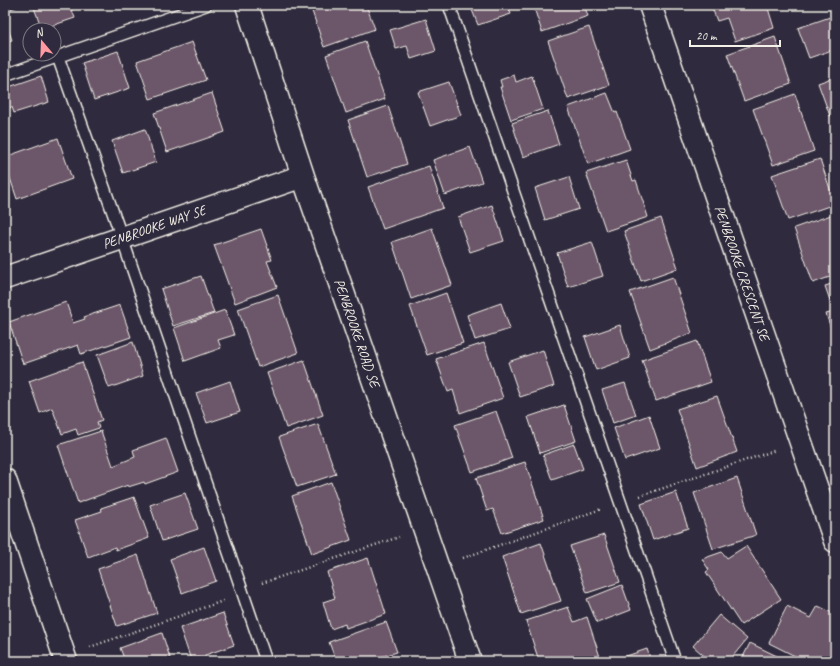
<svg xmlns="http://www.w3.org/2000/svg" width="840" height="666" font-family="Caveat,sans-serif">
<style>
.building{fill:#6c566a;stroke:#f4f1e8}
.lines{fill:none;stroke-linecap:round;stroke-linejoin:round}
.service-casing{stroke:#f4f1e8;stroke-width:14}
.minor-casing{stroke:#f4f1e8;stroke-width:25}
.path{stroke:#f4f1e8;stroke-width:2.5;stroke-dasharray:1 3;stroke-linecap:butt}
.service{stroke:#2f2a3d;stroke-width:11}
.minor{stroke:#2f2a3d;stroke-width:22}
.labels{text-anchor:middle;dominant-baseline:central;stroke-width:3.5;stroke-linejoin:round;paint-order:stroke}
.street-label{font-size:14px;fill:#f4f1e8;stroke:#2f2a3d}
</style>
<rect width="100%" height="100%" fill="#2f2a3d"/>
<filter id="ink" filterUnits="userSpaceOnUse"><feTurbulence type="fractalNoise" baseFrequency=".025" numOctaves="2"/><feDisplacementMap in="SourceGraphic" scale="8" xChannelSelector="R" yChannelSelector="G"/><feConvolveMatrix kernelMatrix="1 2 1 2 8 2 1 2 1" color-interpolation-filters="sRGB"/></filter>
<g filter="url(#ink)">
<path class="building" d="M5,5h17l-17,6z
M33,5h37l5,13 -33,11z
M310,5h56l9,24 -51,18z
M470,5h38l3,9 -33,11z
M533,5h51l4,11 -46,16z
M711,5h56l7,23 -39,13 -8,-23 -10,3z
M833,16l2,7v26l-26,9 -11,-30z
M426,19l10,32 -25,8 -4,-13 -11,3 -6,-19z
M5,20l7,20 -7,2z
M589,27l20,58 -41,14 -20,-58z
M775,37l16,47 -47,17 -17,-47z
M365,41l20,58 -39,14 -20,-58z
M192,42l14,38 -56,19 -13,-38z
M118,51l12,37 -36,12 -12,-37z
M514,75l2,7 16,-6 11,33 -32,11 -11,-33h2l-2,-7z
M41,76l8,26 -35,11 -2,-6 -4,1 -3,-10 4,-2 -3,-8z
M835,77v37l-5,2 -12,-33z
M449,82l12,33 -31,11 -12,-34z
M212,93l13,39 -58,20 -13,-39z
M607,93l8,20 2,-1 13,37 -42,15 -20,-57z
M795,94l19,57 -41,14 -20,-56z
M388,106l19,58 -40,13 -19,-57z
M548,111l11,33 -36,13 -11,-34z
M145,129l11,33 -33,11 -11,-32z
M58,138l14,41 -55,20 -12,-36v-6z
M470,147l12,35 -37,13 -12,-35z
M820,159l15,45 -47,16 -16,-45z
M626,160l7,21 3,-1 12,37 -42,14 -20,-58z
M429,166l14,42 -60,21 -15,-42z
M569,177l10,32 -34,11 -10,-32z
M492,205l12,36 -34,11 -12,-35z
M831,215l4,11v49l-22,8 -19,-55z
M661,218l17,50 -37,13 -17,-50z
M432,228l20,57 -41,14 -19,-57z
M261,229l11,31 -5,1 10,26 -42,16 -21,-58z
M592,242l11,34 -35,11 -11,-34z
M201,276l13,37 -41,13 -12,-37z
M673,277l19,56 -42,16 -20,-57z
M835,283v57l-9,-26 8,-2 -9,-26z
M446,293l17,50 -36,12 -17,-49z
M278,295l20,58 -40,14 -20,-58z
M66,302l7,21 12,-4 -1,-2 36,-12 11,32 -50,17 -3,-9 -55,19 -14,-42z
M501,303l9,26 -35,11 -8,-25z
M225,310l9,25 -16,5 3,8 -36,13 -11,-33z
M620,325l10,33 -34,12 -11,-33z
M697,341l14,41 -55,19 -14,-41z
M133,342l10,34 -34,12 -12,-33z
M484,343l19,55 -43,15 -7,-23 -5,2 -12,-33z
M543,350l11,36 -34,11 -12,-35z
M304,360l19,55 -37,13 -19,-55z
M82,362l20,58 -5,2 2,6 -21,7 -2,-6 -14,5 -10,-26 -12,5 -11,-32z
M230,381l10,31 -33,11 -11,-30z
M625,383l11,32 -23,8 -11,-33z
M717,396l20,56 -40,15 -20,-58z
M564,405l12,36 -36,12 -12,-36z
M496,411l16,47 -40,14 -17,-47z
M649,415l11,33 -35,12 -11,-32z
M318,424l18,50 -39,13 -18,-50z
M101,431l12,35 22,-9 -2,-7 33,-12 12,34 -33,12 -1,-2 -16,5v-2l-50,18 -20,-58z
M574,444l9,25 -31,11 -9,-25z
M525,462l19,57 -42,14 -9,-24 -6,2 -11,-33z
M737,478l19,57 -43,14 -19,-56z
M331,482l20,58 -39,14 -20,-58z
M676,492l12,36 -35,12 -12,-36z
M185,493l13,36 -36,12 -12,-36z
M134,497l15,41 -33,12 -1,-3 -27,10 -13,-37 27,-9 -1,-3z
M604,535l16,47 -33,11 -17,-47z
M541,543l20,58 -40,13 -19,-57z
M746,546l35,53 -40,26 -35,-53 3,-2 -7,-11 20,-7 5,6z
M204,547l12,34 -34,12 -12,-34z
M138,555l19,58 -40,13 -19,-57z
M368,558l18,56 -40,14 -1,-4 -14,5 -8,-27 12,-4 -8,-26z
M622,585l9,25 -34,13 -10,-24z
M787,606l24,12 7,-12 17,8v31l-8,16h-22l-36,-18z
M568,607l6,15 13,-5 14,43 -62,1 -13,-40z
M223,613l11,32 -43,15 -11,-32z
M719,615l28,24 -18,22h-19l-17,-15z
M386,622l11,30 -20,6v3h-41l-7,-19z
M162,633l9,28h-46l-5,-13z
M750,643l31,15 -1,3h-39z
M647,649l4,12h-39z"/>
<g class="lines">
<defs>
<path id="service" d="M449,5l226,656
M58,57l64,181 144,423
M5,75l201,-70"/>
<path id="minor" d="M247,5l56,171 167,485
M650,5l185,536
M5,278l298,-102
M5,480l61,181"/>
</defs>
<use href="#service" class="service-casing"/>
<use href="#minor" class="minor-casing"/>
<path class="path" d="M640,496l136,-46
M463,558l138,-49
M262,583l137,-46
M90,647l133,-46"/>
<use href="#service" class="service"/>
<use href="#minor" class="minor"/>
</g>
</g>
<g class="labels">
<g class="street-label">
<text transform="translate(154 227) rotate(-19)">PENBROOKE WAY SE</text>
<text transform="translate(742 273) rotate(71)">PENBROOKE CRESCENT SE</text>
<text transform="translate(357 333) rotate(71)">PENBROOKE ROAD SE</text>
</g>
</g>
<rect width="840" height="666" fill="none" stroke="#2f2a3d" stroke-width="20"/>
<rect x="10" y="10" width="820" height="646" fill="none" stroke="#f4f1e8" stroke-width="1.5" filter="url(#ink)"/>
<g transform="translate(42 42) rotate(341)"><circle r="19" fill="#2f2a3d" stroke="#7e7a81"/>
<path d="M0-3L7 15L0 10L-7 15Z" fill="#ff9aa2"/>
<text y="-6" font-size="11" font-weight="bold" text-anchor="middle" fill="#f4f1e8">N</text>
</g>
<path d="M690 40v6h90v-6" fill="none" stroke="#f4f1e8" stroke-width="2"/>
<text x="696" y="40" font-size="12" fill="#f4f1e8" stroke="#2f2a3d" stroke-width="3" paint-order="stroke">20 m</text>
</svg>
